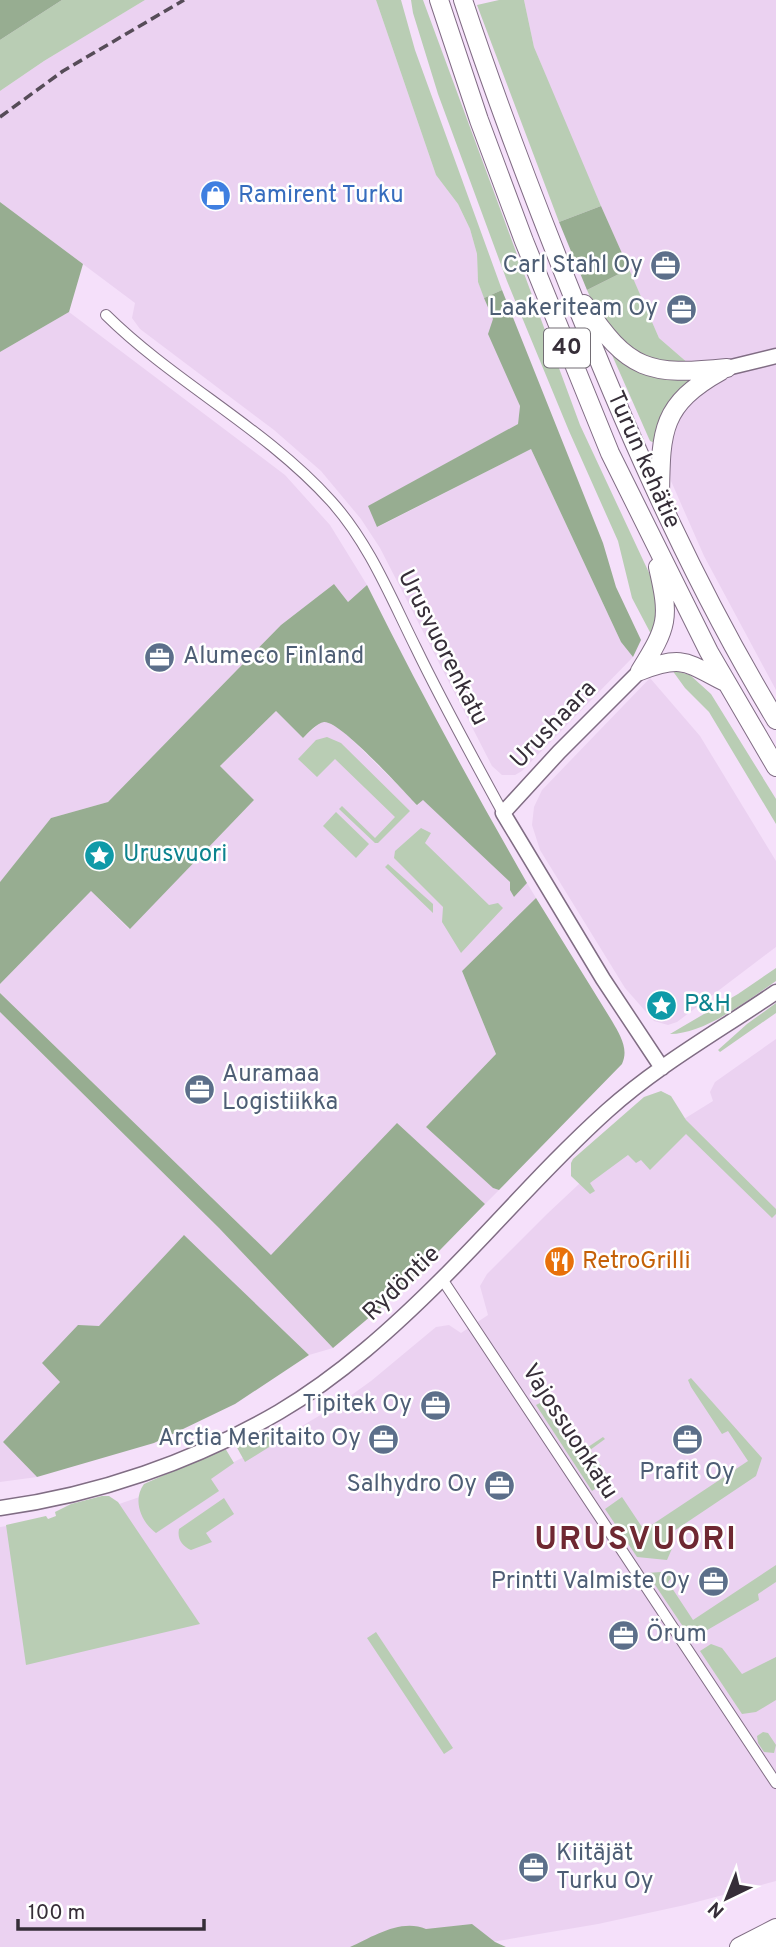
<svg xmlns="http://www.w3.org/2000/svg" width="776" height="1947" font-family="Overpass,sans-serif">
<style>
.built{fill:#ebd2f1}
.green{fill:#b9cdb4}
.forest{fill:#97ad91}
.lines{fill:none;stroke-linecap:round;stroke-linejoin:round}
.street-casing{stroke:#806d84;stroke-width:12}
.secondary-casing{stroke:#806d84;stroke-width:17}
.highway-casing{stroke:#806d84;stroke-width:20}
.street{stroke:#fff;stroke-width:10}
.secondary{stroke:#fff;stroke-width:14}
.highway{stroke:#fff;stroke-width:18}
.rail{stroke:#564c58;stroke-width:3.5;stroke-dasharray:10 5;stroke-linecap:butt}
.labels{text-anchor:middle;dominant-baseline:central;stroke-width:5;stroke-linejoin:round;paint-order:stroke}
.shield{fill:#fff;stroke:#726d74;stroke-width:2}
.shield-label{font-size:23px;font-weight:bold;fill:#362e38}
.shop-label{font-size:24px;fill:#366cbe;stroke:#fff;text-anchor:start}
.service-label{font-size:24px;fill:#4e5e75;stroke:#fff;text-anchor:end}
.street-label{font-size:24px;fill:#362e38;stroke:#fff}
.culture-label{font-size:24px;fill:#0d838f;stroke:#fff;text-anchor:start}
.food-label{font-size:24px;fill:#c56008;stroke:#fff;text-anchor:start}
.district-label{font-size:32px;font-weight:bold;letter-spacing:2px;fill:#6f2832;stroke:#fff}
</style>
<rect width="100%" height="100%" fill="#f5e0fa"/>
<path class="built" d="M145,0h231l60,175 22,29 12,25 7,25 1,28 15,37 15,55 12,32 -2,18 -149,82 9,21 153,-78 90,193 12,15 -111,114 -7,4h-13l-10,-9 -112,-218 -19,-29 -40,-48 -47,-41 -134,-101 -8,-11 3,-15 -135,-101v-111l44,-30z
M524,0h252v690l-72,-134 -33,-75 -4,-28 22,-89 -30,-26 -84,-191 -41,-100z
M69,312l216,163 45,50 37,60 -19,17 -14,-18 -53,41 -173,177 -57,16 -51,64v-530z
M650,678l50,58 76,125v86l-99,75 -9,3 -14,-4 -29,-33 -85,-138 -8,-25 2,-18 8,-17z
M276,711l27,27 18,-16h6l15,8 76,75 5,-6 88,83 -1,4 4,11 13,-14 9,15 -74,73 34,83 -70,73 67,61 6,2 -14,14 -88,-80 -125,132 -272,-263v-9l91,-93 38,38 125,-129 -34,-34z
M0,1012l219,216 114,120 -24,7 -126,-119 -84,91 -56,35 17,20 -57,60 34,35 -37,5z
M776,1039v842l-91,24 -87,19 -136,23h-462v-420l52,-8 67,-15 94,-32 62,-30 64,-38 32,-23 65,-54 13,-2 12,8 27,-18 -8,-29 7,-12 60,-60 32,-30 134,-83 -3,-9 5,-10z"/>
<path class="green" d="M62,0h83l-101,61 -44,30v-51z
M376,0h25l14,50 87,240 -18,8 -6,-16 -1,-28 -7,-25 -12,-25 -22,-29z
M411,0h12l157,425 78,167 1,20 -7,24 -20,-38 -14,-57 -49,-110 -62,-150 -69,-187 -25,-81z
M499,0h25l10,47 67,159 -42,16 -82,-217z
M629,269l30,69 30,26c-8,0 -18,1 -27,-1 -35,-5 -62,-43 -75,-73z
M612,355l19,11 63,13 -39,64 -5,-2z
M672,670l18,5 21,19 65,105v25l-67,-112 -24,-24z
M327,737l14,6 69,68 -32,32h-3l-36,-34 3,-3 33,32 20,-21 -60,-58 -18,18 -19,-18 18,-19z
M336,812l33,32 -13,14 -33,-32z
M421,828l10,5 -6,10 64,62 9,-2 5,5 -42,45 -19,-31 1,-15 -49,-49 1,-7z
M388,864l45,40v9l-48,-46z
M776,968v13c-28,19 -71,53 -106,53l68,-40z
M776,1003v10l-56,39 -2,-2 29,-26z
M661,1091l10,5 15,24 90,89v5l-4,4 -86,-84 -36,36 -9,-10 -5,3 -8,-8 -38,28 5,8 -5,3 -19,-18v-13l2,-4 71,-62z
M691,1378l71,80 -6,18 -85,57 3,11 -7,16 -30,-3 -32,-48 17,-12 22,33 104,-69 -20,-30 -6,3 -31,-47 -3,-7z
M540,1403l36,52 27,-18 2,2 -15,11 20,29 -18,12 -56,-86z
M263,1430l5,1 7,11 -1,2 -29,18 -10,-18z
M225,1448l9,15 -23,16 8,12 -63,42c-15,-11 -24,-33 -12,-49z
M102,1496h7l9,6 82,122 -174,41 -20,-140 40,-9 2,3 8,-3 -1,-4 16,-8z
M224,1498l10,16 -28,19 6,9 -21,8c-9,-4 -14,-11 -12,-21z
M776,1565v17l-18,12 1,6 -62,36 -7,1 -43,-64 14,-1 14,2 -7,8 25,38z
M376,1632l77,116 -9,6 -77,-116z
M711,1644l11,4 20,26 34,-17v43l-20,12 -14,2 -42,-63z
M763,1732l5,1 8,12 -2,8 -10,-1 -6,-9 -1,-7z"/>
<path class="forest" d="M0,0h62l-62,40z
M0,202l83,62 -14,48 -69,40z
M601,206l28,63 -42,21 -28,-68z
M502,290l101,253 13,44 25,53 -8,17 -12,-15 -90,-193 -154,78 -9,-21 150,-82 2,-18 -32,-72 5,-15 -9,-21z
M334,584l14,18 19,-17c50,101 104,200 160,298l-13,14 -4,-7v-8l-87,-82 -6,5c-14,-14 -76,-84 -93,-83 -7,1 -16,11 -21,16l-27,-27 -56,55 34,34 -124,129 -39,-38 -91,93v-102l51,-64 57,-16 173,-177z
M536,898l76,123c8,14 17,28 10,43l-123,126 -6,-2 -67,-61 70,-73 -34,-83z
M0,993l271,262 126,-132 88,81 -88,90 -64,54 -114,-120 -219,-216z
M184,1235l125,120 -74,49 -81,39 -117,34 -34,-35 57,-60 -18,-19 36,-38 21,1z
M472,1924l23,18 11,5h-156c22,-10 51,-29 76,-18z"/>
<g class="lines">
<defs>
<path id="street" d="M106,315c69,68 159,113 225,186 38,42 60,97 85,147 27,56 57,110 87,165
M442,1279l334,504"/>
<path id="secondary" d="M727,368l49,-12
M640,671l-81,81 -56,61 100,166 59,89
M0,1508c97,-13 195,-47 279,-96 61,-36 115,-85 164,-134 55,-55 106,-115 164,-167 51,-46 112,-80 169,-119"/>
<path id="highway" d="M439,0l40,120 45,121 86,212 99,199 67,115
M463,0c35,106 75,210 117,314 56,139 118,277 196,406
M584,304c44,67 65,72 143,64
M660,496c1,-64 0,-91 61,-125
M640,671c28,-45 30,-52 18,-104
M640,671c44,-17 47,-8 87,12
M739,1947l37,-19
M766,1947l10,-3"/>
</defs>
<use href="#street" class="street-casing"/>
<use href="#secondary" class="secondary-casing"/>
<use href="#highway" class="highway-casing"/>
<use href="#street" class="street"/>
<use href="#secondary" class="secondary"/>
<use href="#highway" class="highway"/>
<path class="rail" d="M0,117l63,-46 121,-71"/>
</g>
<defs>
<symbol id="shop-disc" viewBox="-11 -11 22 22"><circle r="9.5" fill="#3f7fe0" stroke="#fff"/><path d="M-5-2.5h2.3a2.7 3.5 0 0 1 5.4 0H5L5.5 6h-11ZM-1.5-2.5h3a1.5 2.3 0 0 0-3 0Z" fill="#fff"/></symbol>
<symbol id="office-disc" viewBox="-11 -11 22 22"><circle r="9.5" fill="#5c6f8a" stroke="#fff"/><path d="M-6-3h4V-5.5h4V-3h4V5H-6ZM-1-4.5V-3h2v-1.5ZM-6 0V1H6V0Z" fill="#fff"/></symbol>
<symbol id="sight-disc" viewBox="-11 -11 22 22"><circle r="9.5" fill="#0f9aa8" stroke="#fff"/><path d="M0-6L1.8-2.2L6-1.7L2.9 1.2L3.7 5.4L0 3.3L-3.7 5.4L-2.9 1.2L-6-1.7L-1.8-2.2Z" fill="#fff"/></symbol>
<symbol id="restaurant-disc" viewBox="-11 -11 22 22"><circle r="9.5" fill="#e8710a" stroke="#fff"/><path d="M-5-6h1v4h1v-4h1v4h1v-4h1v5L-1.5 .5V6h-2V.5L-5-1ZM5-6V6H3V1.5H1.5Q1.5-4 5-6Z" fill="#fff"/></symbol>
</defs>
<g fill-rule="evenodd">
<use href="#shop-disc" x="198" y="178" width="35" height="35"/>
<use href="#office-disc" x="648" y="248" width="35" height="35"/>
<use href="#office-disc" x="664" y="292" width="35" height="35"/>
<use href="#office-disc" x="142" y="640" width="35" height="35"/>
<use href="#sight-disc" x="82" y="838" width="35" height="35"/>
<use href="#sight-disc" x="644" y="988" width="35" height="35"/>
<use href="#office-disc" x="182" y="1072" width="35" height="35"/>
<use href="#restaurant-disc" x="542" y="1244" width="35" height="35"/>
<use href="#office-disc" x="418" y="1388" width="35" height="35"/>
<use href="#office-disc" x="366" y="1422" width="35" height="35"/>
<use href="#office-disc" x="670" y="1422" width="35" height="35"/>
<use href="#office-disc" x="482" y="1468" width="35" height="35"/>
<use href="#office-disc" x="696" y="1564" width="35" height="35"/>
<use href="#office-disc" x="606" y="1618" width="35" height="35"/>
<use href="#office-disc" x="516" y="1850" width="35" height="35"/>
</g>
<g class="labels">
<rect class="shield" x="544" y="328.5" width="46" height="39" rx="5"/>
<g class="shield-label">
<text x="567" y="348">40</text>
</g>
<g class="shop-label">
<text x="238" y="196">Ramirent Turku</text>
</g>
<g class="service-label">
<text x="643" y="266">Carl Stahl Oy</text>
<text x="658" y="309">Laakeriteam Oy</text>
<text x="183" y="657" text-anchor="start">Alumeco Finland</text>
<text x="222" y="1075" text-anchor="start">Auramaa<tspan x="222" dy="28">Logistiikka</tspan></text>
<text x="412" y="1405">Tipitek Oy</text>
<text x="361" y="1439">Arctia Meritaito Oy</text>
<text x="687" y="1473" text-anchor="middle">Prafit Oy</text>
<text x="477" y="1485">Salhydro Oy</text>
<text x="690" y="1582">Printti Valmiste Oy</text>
<text x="646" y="1635" text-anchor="start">Örum</text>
<text x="556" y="1854" text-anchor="start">Kiitäjät<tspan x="556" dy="28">Turku Oy</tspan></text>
</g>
<g class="street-label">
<text transform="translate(643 460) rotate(66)">Turun kehätie</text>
<text transform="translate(442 648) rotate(63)">Urusvuorenkatu</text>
<text transform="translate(554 725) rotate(-46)">Urushaara</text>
<text transform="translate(402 1284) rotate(-44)">Rydöntie</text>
<text transform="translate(569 1432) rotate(57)">Vajossuonkatu</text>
</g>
<g class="culture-label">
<text x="123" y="855">Urusvuori</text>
<text x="684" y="1005">P&amp;H</text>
</g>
<g class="food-label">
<text x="582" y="1262">RetroGrilli</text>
</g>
<g class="district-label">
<text x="636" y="1541">URUSVUORI</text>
</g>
</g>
<g transform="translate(727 1898) rotate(223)" stroke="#ffffff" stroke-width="5" paint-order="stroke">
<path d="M0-5L12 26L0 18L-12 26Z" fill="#362e38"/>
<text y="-10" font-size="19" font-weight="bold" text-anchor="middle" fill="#362e38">N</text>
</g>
<path d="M18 1919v10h186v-10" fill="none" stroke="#362e38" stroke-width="3.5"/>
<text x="28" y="1919" font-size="21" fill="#362e38" stroke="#ffffff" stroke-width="5" paint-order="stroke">100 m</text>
</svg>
